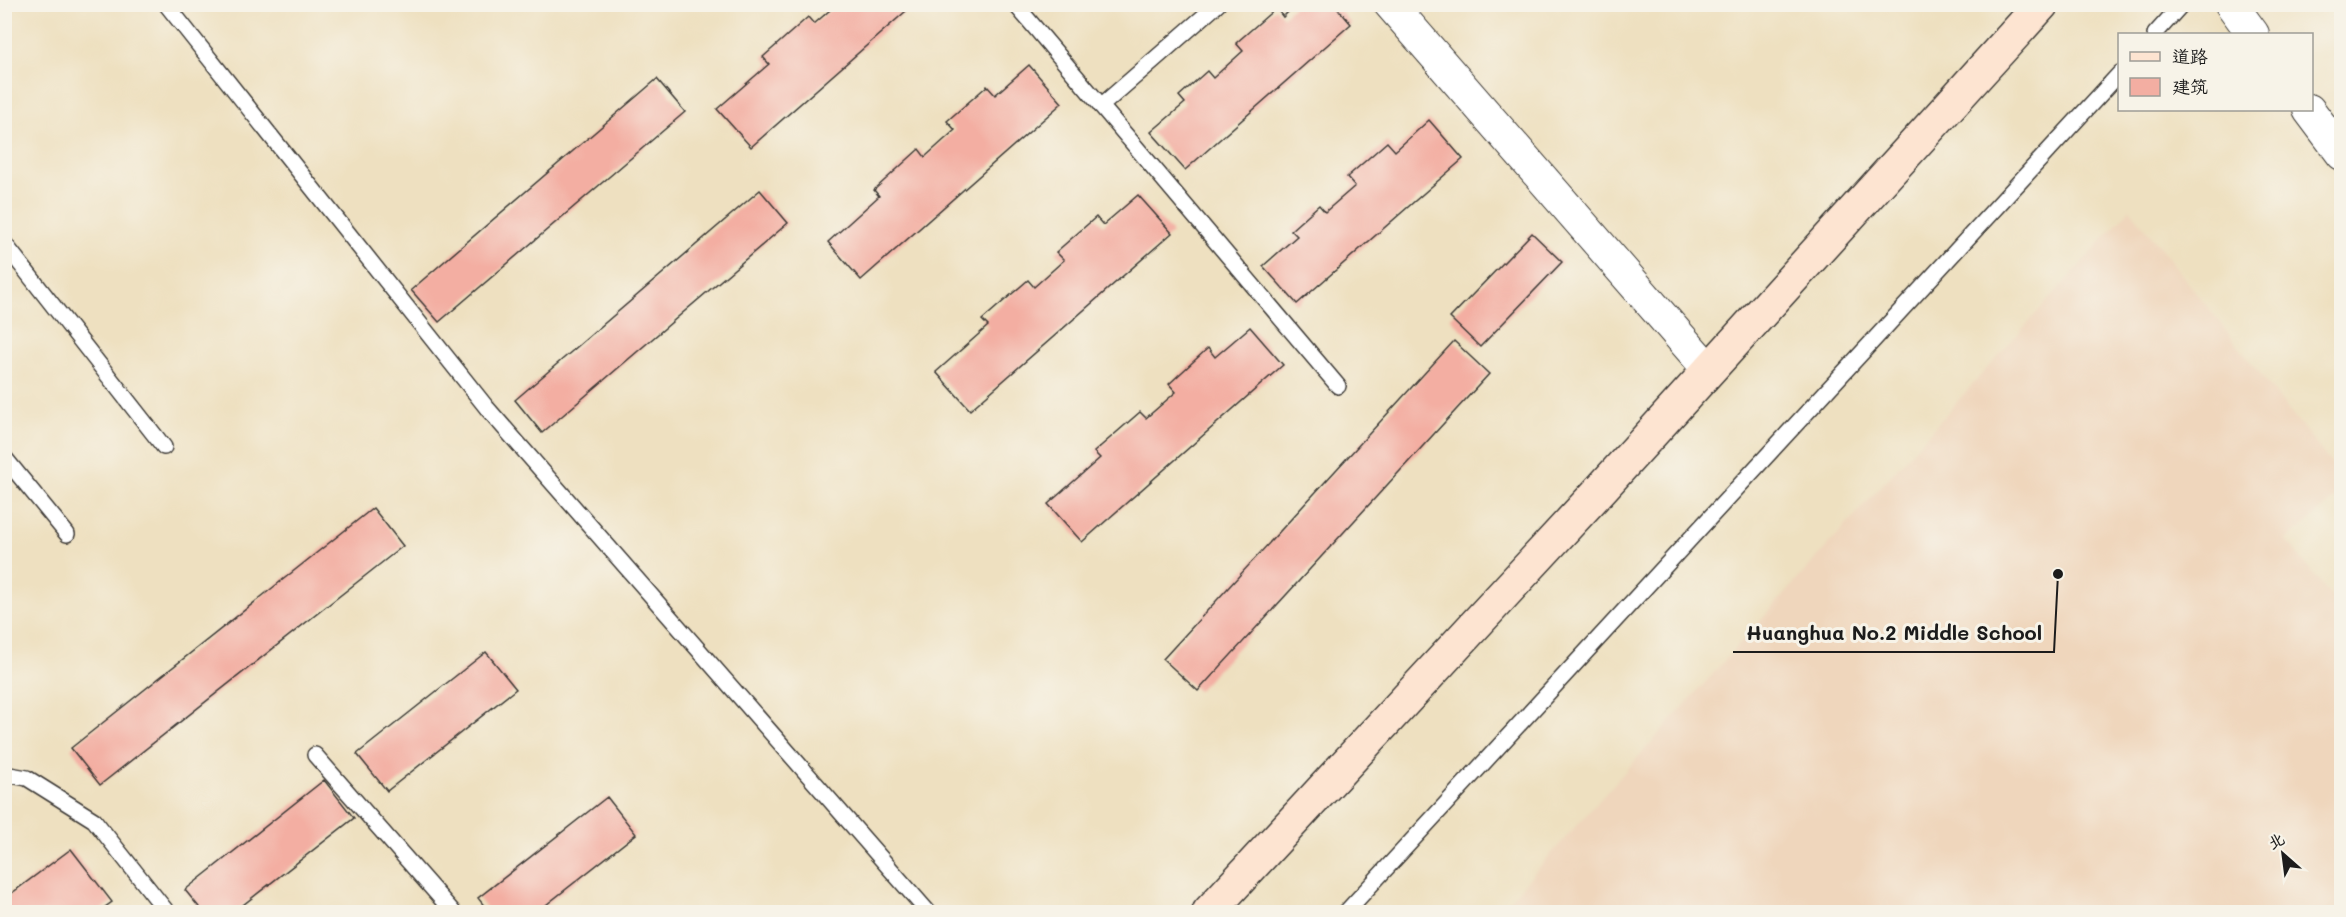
<svg xmlns="http://www.w3.org/2000/svg" width="2346" height="917" font-family="Mali,'LXGW WenKai TC',sans-serif">
<style>
.built{fill:#efd6bc}
.building{fill:#f3aea2}
.lines{fill:none;stroke-linecap:round;stroke-linejoin:round}
.lane-casing{stroke:#3c3935;stroke-width:18}
.street-casing{stroke:#3c3935;stroke-width:34}
.secondary-casing{stroke:#3c3935;stroke-width:36}
.lane{stroke:#fff;stroke-width:15}
.street{stroke:#fff;stroke-width:32}
.secondary{stroke:#fde4d1;stroke-width:33}
.leader{fill:none;stroke:#1c1c1c;stroke-width:2}
.callout-dot{fill:#1c1c1c;stroke:#f7f3e8;stroke-width:2}
.callout-label{font-size:20px;text-anchor:middle;font-weight:bold;fill:#1c1c1c;stroke:#f7f3e8;stroke-width:6;stroke-linejoin:round;paint-order:stroke}
</style>
<rect width="100%" height="100%" fill="#f7f3e8"/>
<filter id="ink" filterUnits="userSpaceOnUse"><feTurbulence type="fractalNoise" baseFrequency=".0167" numOctaves="2"/><feDisplacementMap in="SourceGraphic" scale="12" xChannelSelector="R" yChannelSelector="G"/><feConvolveMatrix kernelMatrix="1 2 1 2 8 2 1 2 1" color-interpolation-filters="sRGB"/></filter>
<filter id="wash" filterUnits="userSpaceOnUse"><feTurbulence type="fractalNoise" baseFrequency=".008" numOctaves="4" result="noise"/><feDisplacementMap in="SourceGraphic" scale="24" xChannelSelector="R" yChannelSelector="G"/><feGaussianBlur stdDeviation="1.35" result="paint"/><feColorMatrix in="noise" values="0 0 0 0 0 0 0 0 0 0 0 0 0 0 0 0 0 1.4 0 .05"/><feComposite in="paint" operator="in"/></filter>
<g filter="url(#wash)">
<rect width="100%" height="100%" fill="#eee0c0"/>
<path class="built" d="M2130,209l211,267v17l-54,47 54,69v303h-842z"/>
<g id="blocks">
<path class="building" d="M837,4h77l-163,143 -34,-38 52,-45 -6,-7 45,-40 6,7z
M1296,4h38l17,20 -166,146 -34,-38 34,-29 -6,-7 28,-25 6,7 30,-27 -7,-8 40,-35 7,9z
M1029,65l33,38 -201,177 -33,-38 51,-46 -5,-6 45,-41 6,8 30,-27 -8,-9 40,-35 8,9z
M657,79l28,33 -246,210 -28,-32z
M1429,120l34,39 -166,145 -34,-38 34,-30 -6,-6 28,-25 6,7 30,-26 -8,-9 40,-35 8,9z
M760,190l28,33 -246,210 -27,-33z
M1138,195l34,38 -202,177 -34,-38 52,-46 -6,-6 46,-40 6,7 30,-27 -8,-8 40,-35 7,8z
M1532,233l30,29 -82,85 -30,-29z
M1250,327l33,38 -201,177 -34,-38 52,-46 -6,-6 46,-40 6,6 30,-26 -7,-8 39,-36 7,9z
M1454,341l35,33 -291,317 -35,-32z
M373,508l30,38 -303,239 -29,-37z
M486,652l30,37 -129,102 -30,-37z
M324,780l30,38 -120,94h-31l-18,-22z
M607,797l29,37 -99,78h-48l-11,-14z
M71,849l41,53 -14,10h-94v-13z"/>
</g>
</g>
<g filter="url(#ink)">
<use href="#blocks" fill-opacity="0" stroke="#3c3935" stroke-width="1.5"/>
<g class="lines">
<defs>
<path id="lane" d="M166,4l321,404 441,504
M1015,4l323,382
M2155,34l27,-30
M1101,106l117,-102
M4,243l160,204
M4,457l63,77
M315,755l138,157
M4,774l23,4 67,42 73,92
M1346,912l774,-839"/>
<path id="street" d="M1390,4l319,366
M2231,4l22,30
M2309,110l33,44"/>
<path id="secondary" d="M1209,912l392,-423 441,-485"/>
</defs>
<use href="#lane" class="lane-casing"/>
<use href="#street" class="street-casing"/>
<use href="#secondary" class="secondary-casing"/>
<use href="#lane" class="lane"/>
<use href="#street" class="street"/>
<use href="#secondary" class="secondary"/>
</g>
</g>
<path class="leader" d="M2058 574L2054 652H1733"/>
<circle class="callout-dot" cx="2058" cy="574" r="6"/>
<g class="callout-label">
<text x="1894" y="640">Huanghua No.2 Middle School</text>
</g>
<rect width="2346" height="917" fill="none" stroke="#f7f3e8" stroke-width="24"/>
<rect x="2118" y="33" width="195" height="78" fill="#f7f3e8" stroke="#9f9d96" stroke-width="1.5"/>
<rect x="2130" y="52" width="30" height="9" fill="#fde4d1" stroke="#9f9d96" stroke-width="1.5"/>
<text x="2172" y="63" font-size="18" fill="#1c1c1c">道路</text>
<rect x="2130" y="78" width="30" height="18" fill="#f3aea2" stroke="#9f9d96" stroke-width="1.5"/>
<text x="2172" y="93" font-size="18" fill="#1c1c1c">建筑</text>
<g transform="translate(2283 854) rotate(332)" stroke="#f7f3e8" stroke-width="4.5" paint-order="stroke">
<path d="M0-4.5L10 22L0 15L-10 22Z" fill="#1c1c1c"/>
<text y="-9" font-size="16" font-weight="bold" text-anchor="middle" fill="#1c1c1c">北</text>
</g>
</svg>
